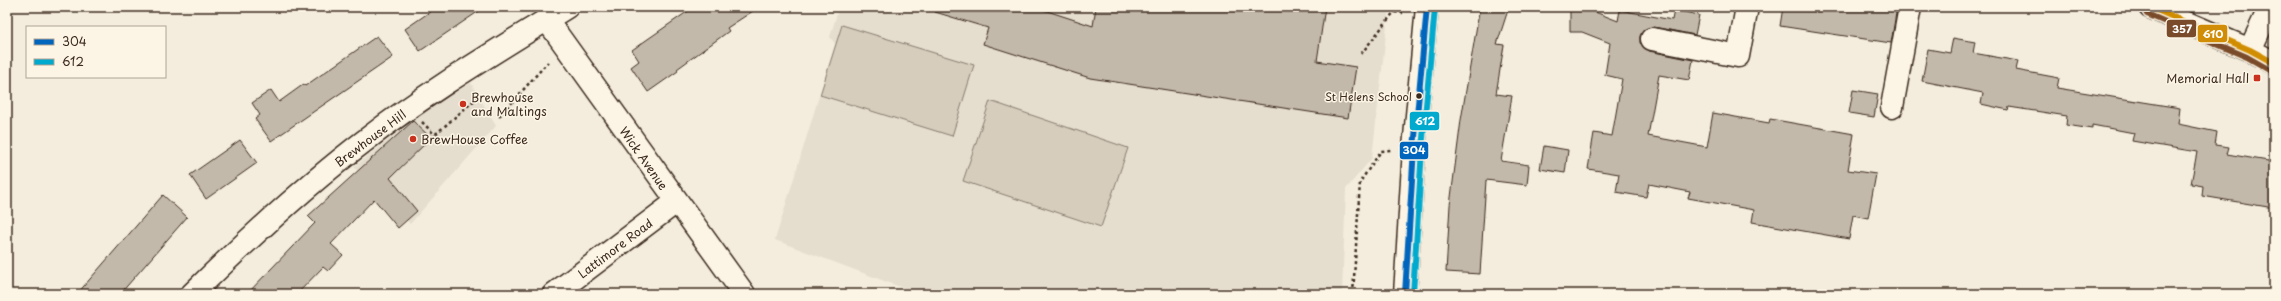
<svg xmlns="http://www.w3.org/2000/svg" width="2281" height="301" font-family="'Playpen Sans',sans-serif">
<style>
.built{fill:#e5ddce}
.green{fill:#d6cdbd;stroke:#887c6e}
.building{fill:#c3b9aa;stroke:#3b2a1e}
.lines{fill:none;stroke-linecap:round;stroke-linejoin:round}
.minor-casing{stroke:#3b2a1e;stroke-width:25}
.major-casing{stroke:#3b2a1e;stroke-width:25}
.path{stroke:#3b2a1e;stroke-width:2.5;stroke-dasharray:3 3;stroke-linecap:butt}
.minor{stroke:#fcf5e5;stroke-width:22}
.major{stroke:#fcf5e5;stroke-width:22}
.path-bridge{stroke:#3b2a1e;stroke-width:2.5;stroke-dasharray:3 3;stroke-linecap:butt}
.bus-1-casing{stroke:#fcf5e5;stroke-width:9}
.bus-2-casing{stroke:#fcf5e5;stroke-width:9}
.bus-3-casing{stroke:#fcf5e5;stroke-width:9}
.bus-4-casing{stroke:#fcf5e5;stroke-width:9}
.bus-1{stroke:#0065bd;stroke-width:6}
.bus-2{stroke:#00a9ce;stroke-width:6}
.bus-3{stroke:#d18d06;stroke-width:6}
.bus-4{stroke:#7a4b2a;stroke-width:6}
.poi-dot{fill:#c8321e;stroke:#fcf5e5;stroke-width:1.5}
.bus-dot{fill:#3b2a1e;stroke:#fcf5e5;stroke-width:1.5}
.labels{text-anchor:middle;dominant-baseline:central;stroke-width:3;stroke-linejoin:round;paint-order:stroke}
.bus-label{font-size:11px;fill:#3b2a1e;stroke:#fcf5e5;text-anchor:end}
.poi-label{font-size:12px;fill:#3b2a1e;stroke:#fcf5e5;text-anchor:start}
.street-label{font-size:12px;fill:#3b2a1e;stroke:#fcf5e5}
.line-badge{stroke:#fcf5e5;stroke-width:1.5}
.badge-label{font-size:11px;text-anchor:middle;font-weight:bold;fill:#fff}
</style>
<rect width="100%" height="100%" fill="#f4eddd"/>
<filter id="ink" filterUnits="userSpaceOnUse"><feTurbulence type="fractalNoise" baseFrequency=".025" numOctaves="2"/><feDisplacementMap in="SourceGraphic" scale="8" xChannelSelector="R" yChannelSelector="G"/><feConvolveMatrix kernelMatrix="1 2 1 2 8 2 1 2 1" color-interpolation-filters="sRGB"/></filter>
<g filter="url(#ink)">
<path class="built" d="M839,7h550l-17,151 -26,31 -4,105h-423l-144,-54 60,-196 -5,-7z
M471,83l25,43 -86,98 -56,-57 68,-54z"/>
<path class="green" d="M842,25l132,40 -22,71 -132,-41z
M990,101l138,47 -27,79 -138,-46z"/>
<path class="building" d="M437,7h48l-65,44 -15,-22z
M694,7h65l-32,21 2,3 -52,38 1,2 -30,21 -17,-25 8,-6 -7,-11z
M936,7h99l58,19 3,-19h229l-8,54 39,6 -8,51 -258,-40 -107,-34 5,-16 -53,-16z
M1480,7h29l-12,37 7,1 -8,49 16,2 -11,65 28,4 -2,20 -41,-5 -6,94 -34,-2 4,-67 11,-85z
M1783,7h114l-6,36 -111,-17z
M1570,8h15l33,13 2,-11 52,10 2,-10 25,5 -4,20 -41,-8 -11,4 -3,5v7l9,8 44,9 -4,20 -30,-5 -11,61 59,11 6,-34 56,10 1,-4 84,15 -6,36 28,4 -8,44 -15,-3 -4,24 -97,-17 2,-12 -66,-12 2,-6 -41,-8 -3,13 -30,-5 3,-18 -31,-5 6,-36 18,3 10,-57 -17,-4 5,-32 -28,-11h-12z
M377,36l16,21 -122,84 -16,-22 5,-4 -8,-12 19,-13 8,12 25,-18 1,2z
M1953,38l22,4 -2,11 45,8 -2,9 43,8 -2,10 123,20 -2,16 39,8 -2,13 14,2 -2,7 47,8v46l-72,-12 1,-10 -12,-2 6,-32 -65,-11 2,-8 -42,-8v4l-26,-4 1,-9 -58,-9 -1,3 -27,-6 2,-11 -61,-12 6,-32 22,4z
M1853,90l25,4 -4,23 -25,-4z
M413,121l18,17 -41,40 27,33 -19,17 -24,-29 -43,45 12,11 -15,16 -5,-4 -26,27h-50l68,-71 -7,-7z
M240,140l17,23 -51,36 -16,-24z
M1544,146l24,4 -3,23 -25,-4z
M163,195l24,22 -67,77h-43z"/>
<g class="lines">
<defs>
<path id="minor" d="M2150,7l100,43 24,13
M547,20l197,274
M1652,39l86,17 9,-49
M2250,50l20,-43
M1892,107l18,-100
M192,294c56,-55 113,-108 175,-155 63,-49 133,-90 200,-132
M554,294l122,-92"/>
<path id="major" d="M1405,294l9,-146 13,-141"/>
</defs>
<use href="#minor" class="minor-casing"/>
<use href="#major" class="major-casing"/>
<path class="path" d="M1361,54l33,-42 9,1
M499,117l49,-55
M431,138l46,-40 -3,-5
M1353,294l7,-112 21,-31 10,-1"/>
<use href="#minor" class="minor"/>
<use href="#major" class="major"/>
<path class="path-bridge" d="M422,122l13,13"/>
<defs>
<path id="bus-1" d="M1405,294l9,-146 13,-141"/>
<path id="bus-2" d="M1413,294l9,-145 13,-141"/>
<path id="bus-3" d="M2150,7l100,43 24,13"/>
<path id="bus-4" d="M2147,14l100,43 23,13"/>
</defs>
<use href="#bus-1" class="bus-1-casing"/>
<use href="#bus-2" class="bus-2-casing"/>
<use href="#bus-3" class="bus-3-casing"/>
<use href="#bus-4" class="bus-4-casing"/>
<use href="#bus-1" class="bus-1"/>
<use href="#bus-2" class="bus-2"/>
<use href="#bus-3" class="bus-3"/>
<use href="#bus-4" class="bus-4"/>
</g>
</g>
<g class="poi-dot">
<rect x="2253" y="74" width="8" height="8" rx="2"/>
<circle cx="463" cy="104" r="4"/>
<circle cx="413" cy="139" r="4"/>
</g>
<circle class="bus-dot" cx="1419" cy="96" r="3.5"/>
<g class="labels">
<g class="bus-label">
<text x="1412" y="96">St Helens School</text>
</g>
<g class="poi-label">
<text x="2249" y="78" text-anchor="end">Memorial Hall</text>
<text x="471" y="97">Brewhouse<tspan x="471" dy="14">and Maltings</tspan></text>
<text x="421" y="139">BrewHouse Coffee</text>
</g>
<g class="street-label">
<text transform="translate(370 138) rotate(-37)">Brewhouse Hill</text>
<text transform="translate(644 158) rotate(55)">Wick Avenue</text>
<text transform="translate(615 248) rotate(-37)">Lattimore Road</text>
</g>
</g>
<g class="line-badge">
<rect x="2166" y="19" width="31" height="19" rx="4" fill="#7a4b2a"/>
<rect x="2197" y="24" width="31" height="19" rx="4" fill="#d18d06"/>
<rect x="1409" y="111" width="31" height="20" rx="4" fill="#00a9ce"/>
<rect x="1399" y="141" width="30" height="19" rx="4" fill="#0065bd"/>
</g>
<g class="badge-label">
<text x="2182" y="33">357</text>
<text x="2213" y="38">610</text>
<text x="1425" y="125">612</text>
<text x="1414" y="154">304</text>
</g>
<rect width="2281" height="301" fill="none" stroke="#fcf5e5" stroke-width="24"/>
<rect x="12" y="12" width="2257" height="277" fill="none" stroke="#3b2a1e" stroke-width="1.5" filter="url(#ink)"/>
<rect x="26" y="26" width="140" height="52" fill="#fcf5e5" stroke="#afa495"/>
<rect x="34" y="39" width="20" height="6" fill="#0065bd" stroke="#afa495"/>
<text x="62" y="46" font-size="12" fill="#3b2a1e">304</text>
<rect x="34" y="59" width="20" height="6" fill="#00a9ce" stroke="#afa495"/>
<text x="62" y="66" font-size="12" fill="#3b2a1e">612</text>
</svg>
